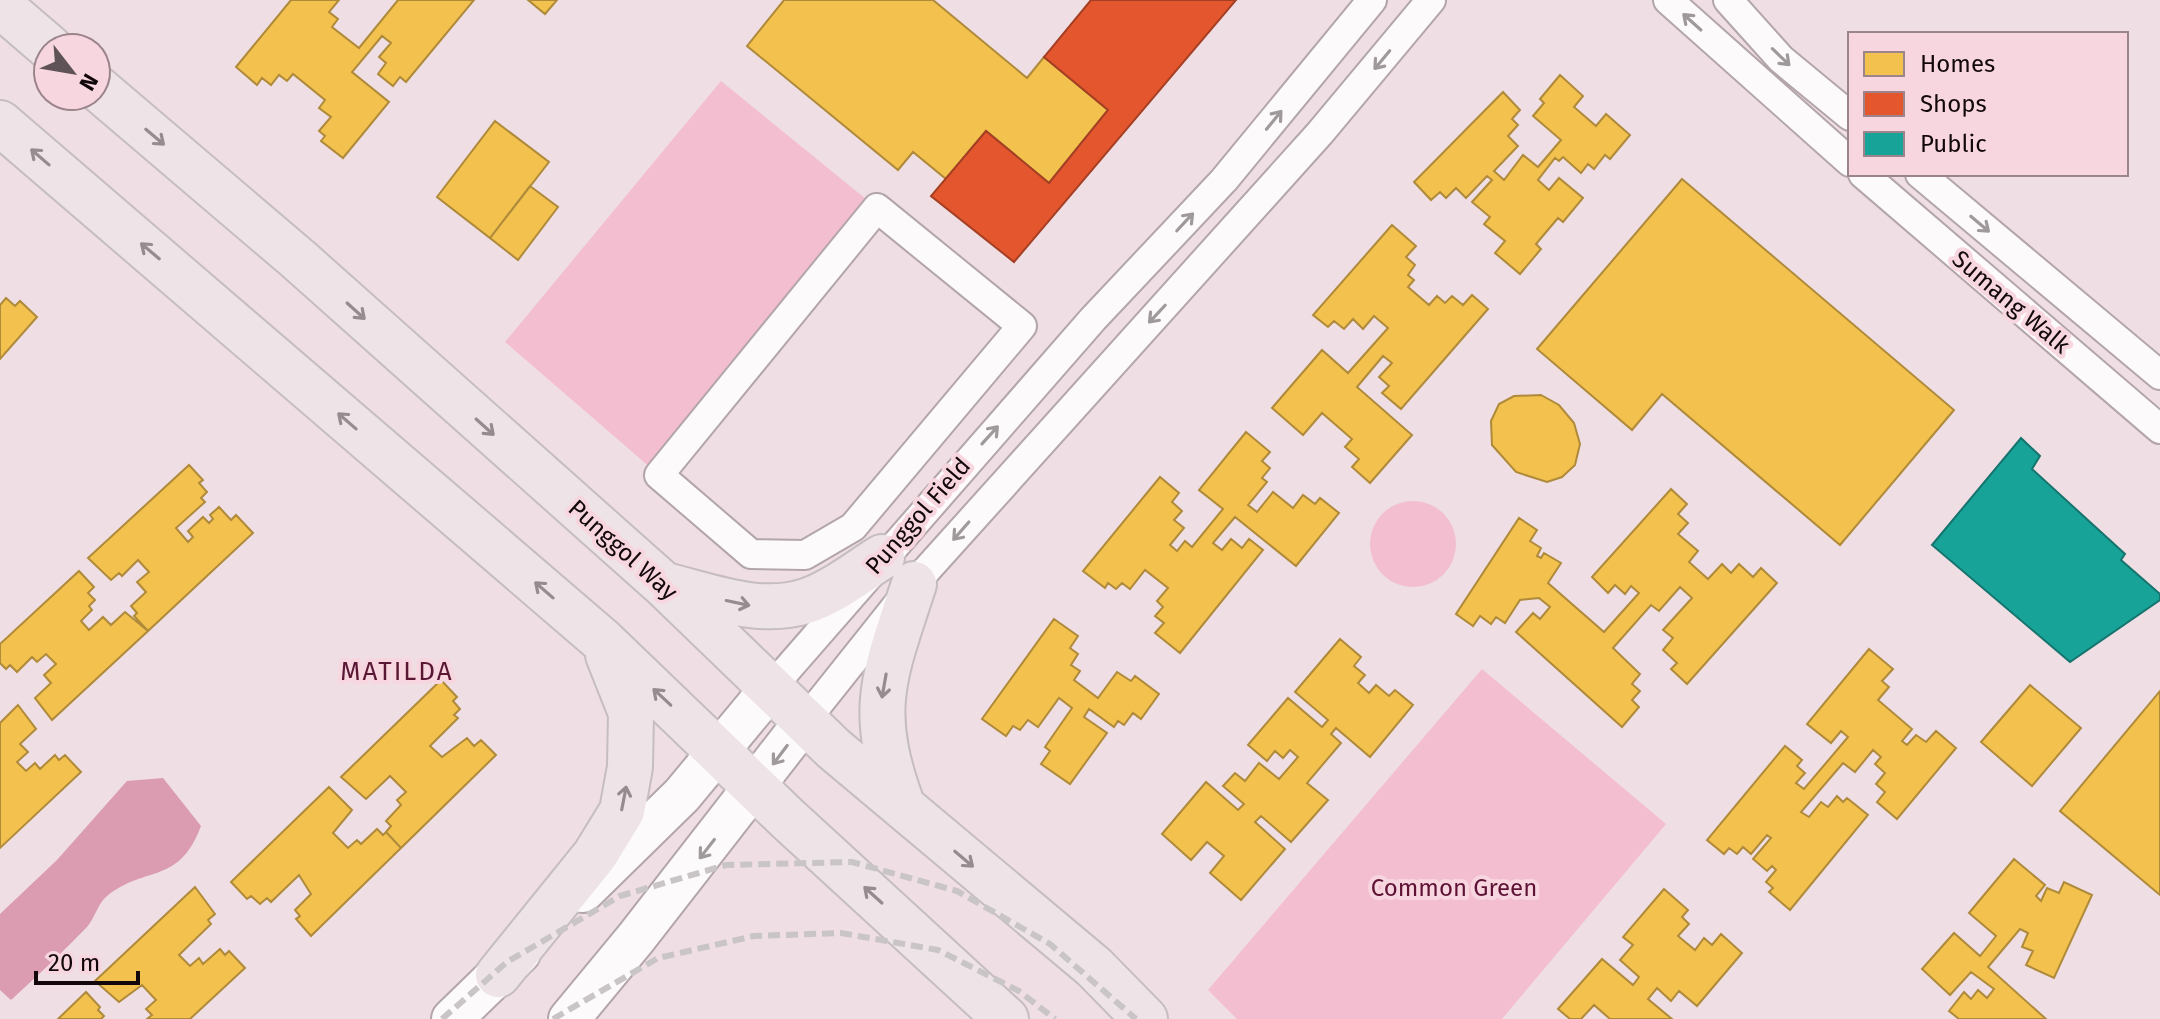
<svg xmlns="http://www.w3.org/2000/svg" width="2160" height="1019" font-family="'Fira Sans',sans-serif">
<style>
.green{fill:#f3becf}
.water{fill:#db9bb0}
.homes{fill:#f2c14e;stroke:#af8a3a;stroke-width:2}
.shops{fill:#e4572e;stroke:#a53f24;stroke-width:2}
.public{fill:#17a398;stroke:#16746e;stroke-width:2}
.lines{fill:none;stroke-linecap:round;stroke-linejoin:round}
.street-casing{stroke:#b3a6aa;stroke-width:32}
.secondary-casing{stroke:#b3a6aa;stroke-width:44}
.primary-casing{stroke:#c5bdbf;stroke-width:48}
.street{stroke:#fdfafb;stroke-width:28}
.secondary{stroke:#fdfafb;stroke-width:40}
.primary{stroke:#eee4e7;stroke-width:44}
.rail{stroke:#c9c4c5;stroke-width:6;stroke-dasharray:12 6;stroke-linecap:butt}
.oneway{stroke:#9f999b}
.oneway2{stroke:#968c8f}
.labels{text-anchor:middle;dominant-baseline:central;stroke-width:8;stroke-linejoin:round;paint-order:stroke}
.street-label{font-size:24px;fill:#12080b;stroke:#f7d6e0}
.park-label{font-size:24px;fill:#5e1234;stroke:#f7d6e0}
.neighbourhood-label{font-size:26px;letter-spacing:2px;fill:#591733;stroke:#f7d6e0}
</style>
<rect width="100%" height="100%" fill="#efdee3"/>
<path class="green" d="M721,81l156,127 -218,267 -154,-133z
M1370 544a43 43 0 1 1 86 0a43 43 0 1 1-86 0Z
M1482,669l184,155 -164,195h-265l-29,-29z"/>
<path class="water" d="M163,778l38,48c-22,59 -55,39 -94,70 -9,7 -12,22 -20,31 -24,25 -50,49 -76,73l-11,-10v-76l57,-54 70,-79z"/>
<path class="homes" d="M291,0h48l-10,12 9,7 -6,8 27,21 39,-48h76l-68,82 -6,-5 -7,9 -15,-12 8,-11 -7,-6 12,-14 -9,-7 -30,36 37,30 -46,56 -22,-17 4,-5 -6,-5 12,-14 -12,-9 6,-8 -32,-26 -6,7 -8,-6 -8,10 -9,-7 -5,7 -21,-18z
M528,0h29l-12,14z
M784,0h149l94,78 17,-21 64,53 -59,73 -63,-52 -40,48 -33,-27 -15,18 -151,-124z
M1560,75l23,21 -9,11 22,19 10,-12 24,21 -20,24 -5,-4 -11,14 -6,-5 -7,9 -18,-16 -4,4 -4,-3 -17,22 11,10 10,-12 24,20 -20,24 -5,-4 -22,26 5,5 -21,25 -25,-21 10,-12 -21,-17 6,-7 -18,-15 20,-22 -5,-4 -21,22 -10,-10 -10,10 -6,-6 -9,8 -17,-18 89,-90 17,18 -8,9 6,6 -10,11 10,10 -24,25 10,9 19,-25 15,12 23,-27 -28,-24 11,-13 -4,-4z
M495,121l54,41 -59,76 -53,-41z
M1682,179l272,231 -114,135 -178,-151 -30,36 -95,-81z
M530,186l28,21 -40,53 -28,-22z
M1392,225l24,21 -10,11 9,8 -7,10 6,5 -6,7 21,18 8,-9 8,7 7,-7 11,9 9,-10 16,14 -87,100 -19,-16 7,-7 -10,-9 13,-14 -9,-7 -26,31 55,48 -42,48 -18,-16 7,-8 -14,-12 7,-8 -30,-26 -19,22 -31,-27 50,-58 26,23 40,-45 -14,-12 -11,13 -10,-10 -9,10 -10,-8 -6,6 -15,-12z
M6,298l9,8 5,-5 17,16 -37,42v-54z
M1541,395l18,10 15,18 6,21 -5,21 -13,12 -15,5 -31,-10 -24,-27 -1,-24 8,-17 15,-8z
M1246,432l24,20 -8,9 8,7 -8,10 5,4 -19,23 9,7 16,-20 20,16 10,-13 12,9 5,-6 19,15 -43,53 -61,-49 -22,26 9,7 9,-11 11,9 7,-9 14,11 -83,103 -25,-20 9,-10 -9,-7 8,-9 -6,-6 11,-13 -23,-18 -15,19 -8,-6 -6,6 -8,-6 -3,5 -22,-17 77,-94 19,16 -7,9 10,9 -8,9 10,8 -14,17 7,6 8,-10 7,6 31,-38 -24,-19z
M189,465l14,15 -4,3 8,9 -6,6 4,4 -29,26 12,14 5,-5 -5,-6 15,-14 6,6 4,-4 -3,-4 9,-8 12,13 5,-5 17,18 -105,98 -14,-15 3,-3 -6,-7 15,-14 -9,-10 12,-10 -11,-12 -16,16 -3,-3 -8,7 -23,-22z
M1671,489l16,15 -9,10 10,9 -10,11 20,17 -9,11 19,17 14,-15 9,9 8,-9 14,13 8,-9 16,15 -90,101 -16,-15 6,-6 -14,-13 10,-12 -10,-8 29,-32 -12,-11 -21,24 -8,-6 -38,43 27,26 -8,10 8,7 -8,9 7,7 -17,20 -106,-95 17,-19 7,6 10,-12 -11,-9 -19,2 -15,23 -9,-6 -5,7 -11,-8 -7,10 -17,-12 63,-96 18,12 -7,11 11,7 -4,8 4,2 3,-5 17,10 -13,20 56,49 35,-39 -8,-7 -6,8 -10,-9 -7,8 -16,-16z
M79,571l15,16 -6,6 7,7 -6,6 3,4 -11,11 8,9 14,-13 8,8 14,-13 23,19 -96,89 -17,-22 16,-15 -7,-8 12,-11 -10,-10 -9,8 -5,-5 -15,15 -7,-7 -4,4 -6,-6v-19z
M1054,619l24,17 -8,12 8,6 -7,11 9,6 -6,9 24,18 19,-26 14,9 4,-5 24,18 -18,25 -8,-6 -9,12 -6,-4 -4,6 -25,-18 -5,8 23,16 -37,51 -29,-20 9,-13 -5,-4 27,-39 -13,-10 -21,29 -10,-7 -8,10 -7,-4 -7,10 -24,-17z
M1340,639l21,18 -7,9 11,9 -7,8 11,10 7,-8 13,11 6,-6 18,15 -43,52 -34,-29 -5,6 10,9 -34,40 21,17 -37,42 -30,-26 -6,6 30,27 -44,51 -31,-27 14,-17 -17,-14 -16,18 -29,-26 44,-52 32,28 6,-6 -21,-18 12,-13 10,8 14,-18 20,16 19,-22 -8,-7 -7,8 -8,-7 -8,10 -19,-16 40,-47 34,29 6,-7 -33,-28z
M1869,649l24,20 -11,12 7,6 -11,13 34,29 -10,12 5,4 9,-10 10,7 10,-11 20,17 -59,71 -20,-17 8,-10 -9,-8 9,-11 -10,-9 6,-7 -8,-7 -18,22 -12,-9 -42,49 8,5 12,-15 7,5 9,-11 6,6 4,-4 21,17 -78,95 -21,-18 4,-4 -7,-6 10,-12 -4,-4 -5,5 -14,-12 18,-21 -4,-3 -16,19 -8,-7 -6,7 -8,-6 -5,6 -17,-14 78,-94 17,14 -5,6 8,7 -9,10 8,6 44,-52 -7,-6 -10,12 -24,-19z
M441,680l16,17 -4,4 7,8 -6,6 4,3 -28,28 12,11 25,-19 7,8 7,-6 15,15 -95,93 -15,-16 5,-6 -5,-5 15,-16 -4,-5 9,-8 -16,-16 -24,23 -25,-22z
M2030,685l51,43 -49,58 -51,-44z
M2160,691v204l-100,-84z
M18,705l18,24 -16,15 8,8 -11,10 9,9 9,-8 5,6 15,-14 4,5 6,-5 16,17 -81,76v-125z
M329,787l23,23 -19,23 15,15 9,-8 4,4 16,-15 6,6 3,-3 15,16 -90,88 -15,-17 4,-3 -5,-6 16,-16 -12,-19 -28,27 -4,-4 -7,6 -9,-8 -4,3 -16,-17z
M2014,859l31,26 -9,11 5,5 6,-13 12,5 5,-11 28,13 -38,83 -28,-13 7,-14 -11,-4 6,-14 -8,-4 -32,38 58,52h-87l-10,-8 15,-19 7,7 7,-9 9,8 7,-9 -23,-17 -21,23 -28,-26 32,-36 26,23 16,-20 -27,-23z
M195,887l20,27 -7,6 3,4 -32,31 11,11 9,-8 4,6 17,-15 5,6 4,-4 16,17 -55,51h-43l5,-4 -6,-6 10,-9 -14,-15 -23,17 -24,-21z
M1664,889l24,21 -6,7 7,7 -11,12 17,14 9,-12 8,7 9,-11 21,19 -45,53 -18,-15 -8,10 -14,-13 -9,11 24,20h-62l-16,-14 -13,14h-11l-12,-10 44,-50 31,26 6,-8 -19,-17 13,-15 -10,-8z
M86,992l14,15 -2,3 6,6 -3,3h-43z"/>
<path class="shops" d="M1091,0h145l-222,262 -83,-66 55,-65 63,52 59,-73 -64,-53z"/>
<path class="public" d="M2021,438l19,18 -8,13 93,85 -4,6 39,34v6l-90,62 -138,-117z"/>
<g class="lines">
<defs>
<path id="street" d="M1668,0l182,162
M1728,0l53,59 69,57
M1863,174l297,255
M1920,174l240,201
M877,208l145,118 -169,201 -48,28 -54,-1 -92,-79z
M770,689l323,-370 131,-139 148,-180
M804,722l110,-138 406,-451 111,-133"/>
<path id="secondary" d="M583,892l99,-97 88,-106
M452,1019l68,-66
M569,1019l67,-81 168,-216"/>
<path id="primary" d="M0,5l50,43
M96,87l202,172 365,325 171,165 260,218 51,52
M0,123l603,518 185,178 218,200
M665,585c46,11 94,31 141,16 26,-8 53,-30 76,-44
M903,807c-36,-97 -20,-128 11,-223
M498,975l97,-120 27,-44 8,-44 1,-54 -23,-58"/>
</defs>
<use href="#street" class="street-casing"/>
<use href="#secondary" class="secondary-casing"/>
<use href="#primary" class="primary-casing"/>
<use href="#street" class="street"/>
<use href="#secondary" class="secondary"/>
<use href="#primary" class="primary"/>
<path class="rail" d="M442,1019l65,-57 113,-66 106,-31 126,-3 105,29 93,53 86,75
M553,1019l105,-61 96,-22 87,-3 97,17 81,41 36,28"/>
</g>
<defs><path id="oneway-shaft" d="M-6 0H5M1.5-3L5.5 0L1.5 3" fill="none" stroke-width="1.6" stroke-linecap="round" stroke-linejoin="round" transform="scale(2)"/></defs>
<g class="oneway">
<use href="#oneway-shaft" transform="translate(1692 22) rotate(-138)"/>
<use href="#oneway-shaft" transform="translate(1781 57) rotate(44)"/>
<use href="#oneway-shaft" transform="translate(1382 60) rotate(130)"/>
<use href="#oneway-shaft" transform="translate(1274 120) rotate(-51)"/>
<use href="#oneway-shaft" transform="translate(1185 222) rotate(-47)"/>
<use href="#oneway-shaft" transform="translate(1980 224) rotate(40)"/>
<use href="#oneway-shaft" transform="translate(1157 314) rotate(133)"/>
<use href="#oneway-shaft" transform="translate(990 435) rotate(-48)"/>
<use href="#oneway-shaft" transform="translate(961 531) rotate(131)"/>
<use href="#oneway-shaft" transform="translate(780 755) rotate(127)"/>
<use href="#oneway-shaft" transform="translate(707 849) rotate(128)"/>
</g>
<g class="oneway2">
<use href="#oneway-shaft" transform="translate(155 137) rotate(40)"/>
<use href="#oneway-shaft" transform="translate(40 157) rotate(-139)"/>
<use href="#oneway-shaft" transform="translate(150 251) rotate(-140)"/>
<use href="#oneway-shaft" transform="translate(356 311) rotate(42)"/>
<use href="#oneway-shaft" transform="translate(347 421) rotate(-139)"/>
<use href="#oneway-shaft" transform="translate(485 427) rotate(42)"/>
<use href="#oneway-shaft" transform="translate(544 590) rotate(-139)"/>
<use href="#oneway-shaft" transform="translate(738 603) rotate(12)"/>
<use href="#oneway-shaft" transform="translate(884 686) rotate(100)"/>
<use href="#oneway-shaft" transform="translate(662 697) rotate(-137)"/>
<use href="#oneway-shaft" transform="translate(624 798) rotate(-79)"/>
<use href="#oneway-shaft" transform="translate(964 859) rotate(40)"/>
<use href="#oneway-shaft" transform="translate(873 895) rotate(-138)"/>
</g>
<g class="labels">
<g class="street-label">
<text transform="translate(2011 302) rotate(40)">Sumang Walk</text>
<text transform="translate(918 516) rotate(-49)">Punggol Field</text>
<text transform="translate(623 550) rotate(42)">Punggol Way</text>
</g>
<g class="park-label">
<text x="1454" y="888">Common Green</text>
</g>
<g class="neighbourhood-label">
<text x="397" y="671">MATILDA</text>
</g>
</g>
<rect x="1848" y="32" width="280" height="144" fill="#f7d6e0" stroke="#9b848b" stroke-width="2"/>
<rect x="1864" y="52" width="40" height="24" fill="#f2c14e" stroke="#9b848b" stroke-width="2"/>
<text x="1920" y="72" font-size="24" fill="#12080b">Homes</text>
<rect x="1864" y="92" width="40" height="24" fill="#e4572e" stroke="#9b848b" stroke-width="2"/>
<text x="1920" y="112" font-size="24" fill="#12080b">Shops</text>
<rect x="1864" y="132" width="40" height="24" fill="#17a398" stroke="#9b848b" stroke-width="2"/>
<text x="1920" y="152" font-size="24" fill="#12080b">Public</text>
<g transform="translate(72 72) rotate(121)"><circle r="38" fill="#f7d6e0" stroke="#9b848b" stroke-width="2"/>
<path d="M0-6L14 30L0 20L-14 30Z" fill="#5f5357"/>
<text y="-12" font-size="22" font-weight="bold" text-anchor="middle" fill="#12080b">N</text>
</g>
<path d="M36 971v12h102v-12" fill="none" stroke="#12080b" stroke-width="4"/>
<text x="48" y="971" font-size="24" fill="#12080b" stroke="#f7d6e0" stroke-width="6" paint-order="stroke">20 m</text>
</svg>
